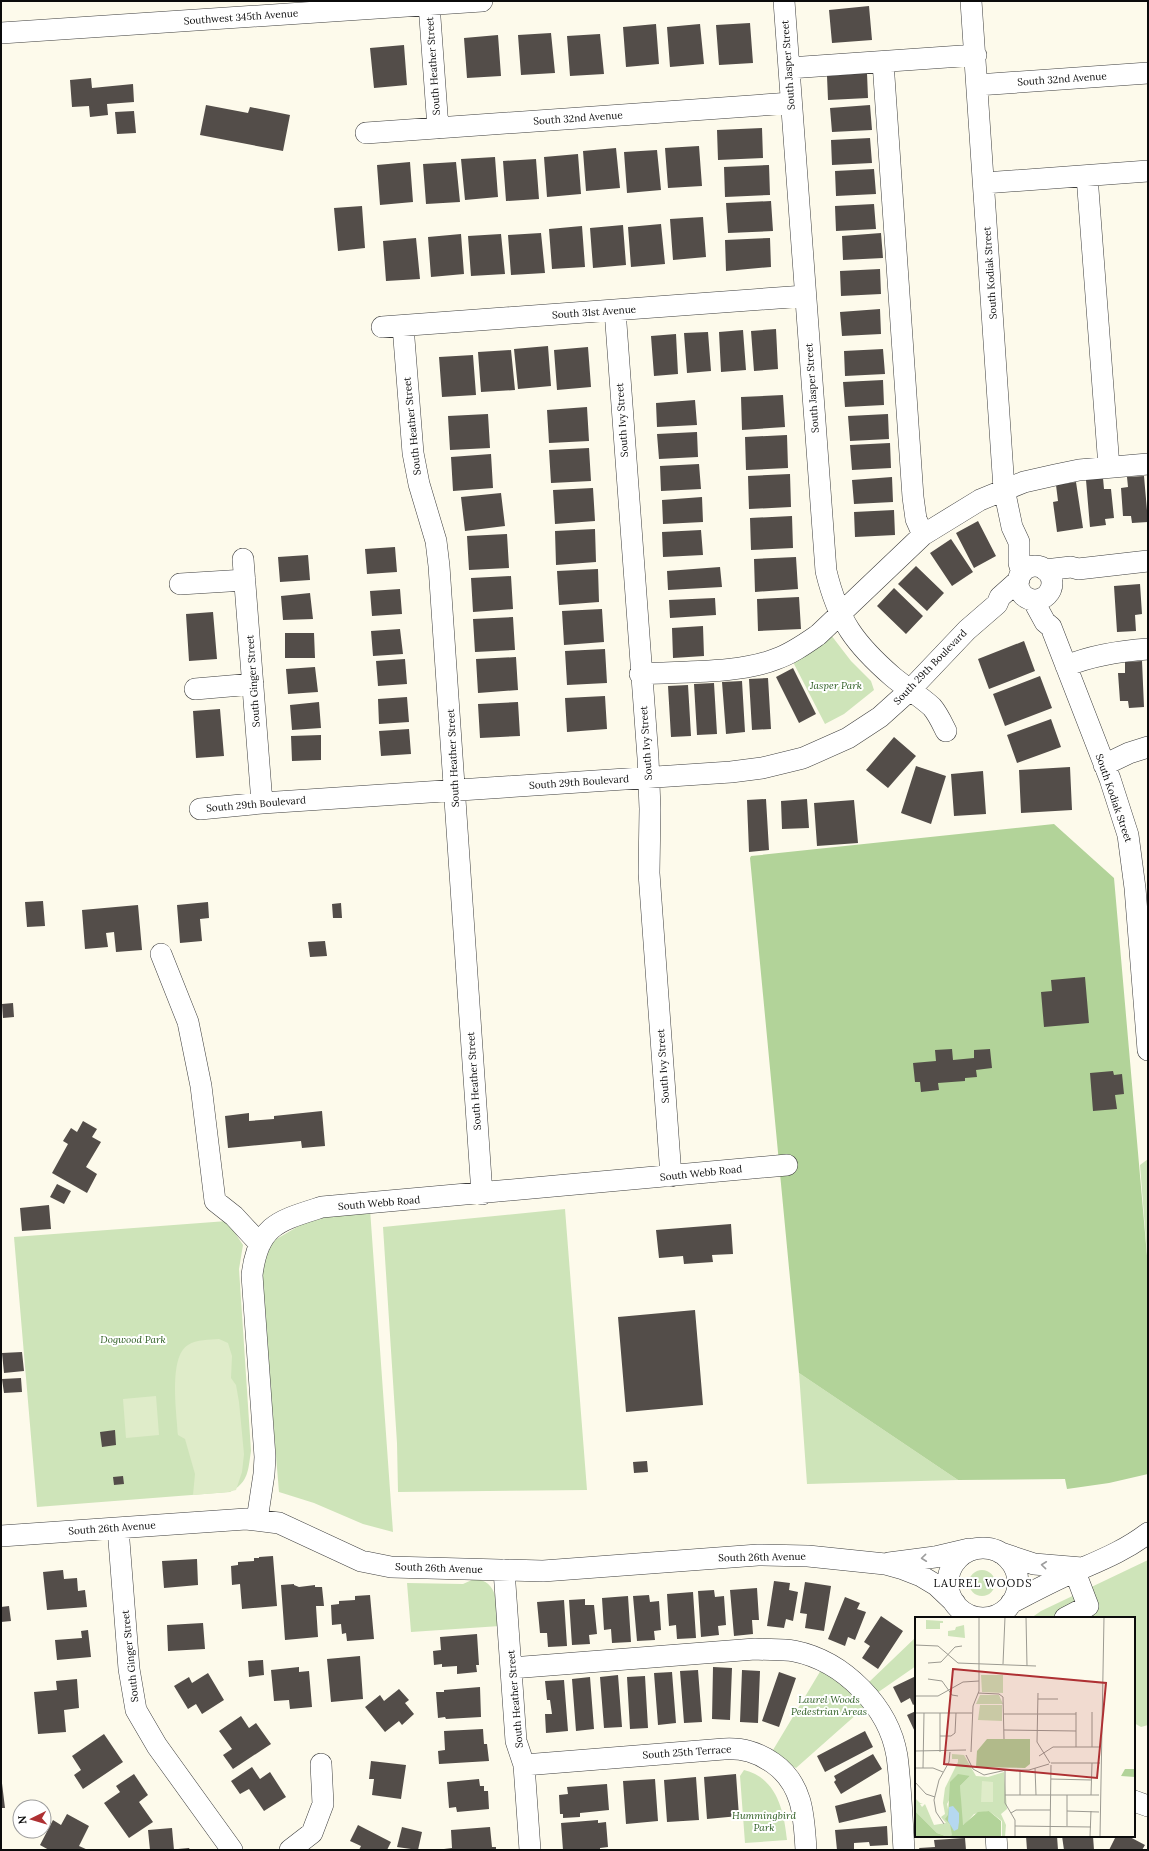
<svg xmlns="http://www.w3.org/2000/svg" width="1149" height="1851" font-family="Lora,serif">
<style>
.green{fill:#cee4b9}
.forest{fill:#b2d399}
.pitch{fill:#dfecc9}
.building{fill:#534d49}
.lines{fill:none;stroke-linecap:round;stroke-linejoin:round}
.minor-casing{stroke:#3e3e3e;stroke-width:22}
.minor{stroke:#fff;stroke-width:21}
.oneway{stroke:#9d9d9d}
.labels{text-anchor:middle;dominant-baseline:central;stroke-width:4;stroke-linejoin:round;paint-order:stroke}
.street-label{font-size:10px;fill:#0b0b0b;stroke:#fff}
.park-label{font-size:10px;font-style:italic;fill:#2d5d22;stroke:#fff}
.neighbourhood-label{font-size:11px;letter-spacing:1px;fill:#0b0b0b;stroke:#fff}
.inset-road{fill:none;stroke:#9c9a91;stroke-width:1}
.view{fill:#ae3033;fill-opacity:0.15;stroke:#ae3033;stroke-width:2}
.inset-edge{fill:none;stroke:#0b0b0b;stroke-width:2}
</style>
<rect width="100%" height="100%" fill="#fdfaeb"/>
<path class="green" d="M831,635l20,26 20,20 3,9 -30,24 -19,10 -32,-62z
M1148,1159v108l-8,-102z
M370,1209l23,323 -30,-8 -49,-21 -35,-11 -19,-227 13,-24 43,-25z
M565,1209l22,281 -189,2 -1,-49 -14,-216z
M227,1221l16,24 -4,24 12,182c-3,19 -2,31 -21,41l-193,15 -23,-270z
M799,1373l159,107 -151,4z
M1148,1560v165l-7,2 -7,-4v-105h-103l10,-7z
M969 1583a13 13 0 1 1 26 0a13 13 0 1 1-26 0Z
M474,1579c25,1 23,28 26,47l-89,6 -4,-49 56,1z
M916,1637v29l-39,27 -9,-10z
M821,1670l8,3 37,33 -70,62 -17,-9 -6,-9z
M744,1770c33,8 40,41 43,70l-42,3 -5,-67z"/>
<path class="forest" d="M1054,824l60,54 34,389v207l-39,9 -42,6 -2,-10 -107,1 -159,-107 -49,-515 1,-2z"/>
<path class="pitch" d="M219,1339l9,4 4,13 -1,22 5,7 3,17 5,52 -2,18 -6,18 -8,2 -35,3 2,-21 -10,-35 -7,-4c-1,-21 -10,-78 10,-90 9,-6 21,-5 31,-6z
M156,1396l3,39 -33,3 -3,-39z"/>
<path class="building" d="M869,6l3,34 -40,3 -3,-33z
M750,23l3,40 -34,2 -3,-40z
M656,24l3,40 -33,3 -3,-40z
M700,24l4,40 -34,3 -3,-40z
M551,33l4,40 -34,2 -3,-40z
M600,34l4,40 -34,2 -3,-40z
M498,35l3,41 -34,2 -3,-40z
M404,45l3,40 -33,3 -4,-40z
M867,73l1,25 -40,2 -1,-24z
M91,78l1,10 41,-4 1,18 -27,2 1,11 -18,2 -1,-11 -17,1 -2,-27z
M206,105l42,8 2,-6 40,8 -7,36 -83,-16z
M870,105l2,25 -40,2 -2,-24z
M134,111l2,22 -19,1 -2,-22z
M762,128l1,30 -45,2 -1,-30z
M870,138l2,25 -40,2 -1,-25z
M699,146l3,40 -34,2 -3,-40z
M616,148l4,40 -34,3 -3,-40z
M657,150l4,40 -34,3 -3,-41z
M578,154l3,40 -34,3 -3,-40z
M495,157l3,40 -33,3 -4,-41z
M536,159l3,40 -33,2 -3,-40z
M410,162l3,40 -33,3 -3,-40z
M456,162l4,40 -34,2 -3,-40z
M769,165l1,30 -45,2 -1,-30z
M874,169l2,25 -40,2 -1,-25z
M771,201l2,30 -45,2 -2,-30z
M874,204l2,25 -40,2 -1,-25z
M362,206l3,42 -27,3 -4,-43z
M703,217l3,40 -33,3 -3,-41z
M661,224l4,40 -34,3 -3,-40z
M623,225l3,40 -33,3 -3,-40z
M582,226l3,41 -33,2 -3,-40z
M541,233l4,40 -34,2 -3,-40z
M881,233l2,25 -40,2 -1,-24z
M461,234l3,40 -33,3 -3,-40z
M501,234l4,40 -34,2 -3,-40z
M416,238l4,41 -34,2 -3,-40z
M770,238l1,29 -45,4 -1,-31z
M880,269l1,25 -40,2 -1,-25z
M880,309l1,25 -39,2 -2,-24z
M776,329l2,40 -24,2 -3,-40z
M743,330l3,40 -25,2 -2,-40z
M708,332l3,39 -24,2 -3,-40z
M676,334l2,40 -24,2 -3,-40z
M548,346l3,40 -33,3 -4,-40z
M588,347l3,40 -34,3 -3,-40z
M883,349l2,25 -40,2 -1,-25z
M511,350l4,40 -34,2 -3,-40z
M473,355l3,40 -34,2 -3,-40z
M883,380l1,25 -39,2 -2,-25z
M783,395l2,32 -43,3 -1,-33z
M695,400l2,25 -40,2 -1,-24z
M587,407l2,34 -40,2 -2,-33z
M488,414l2,34 -40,2 -2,-34z
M888,414l1,25 -39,2 -2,-25z
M697,432l1,25 -39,2 -2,-25z
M787,435l1,33 -42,2 -1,-33z
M890,443l1,25 -39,2 -2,-25z
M589,448l2,33 -40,2 -2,-33z
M491,454l2,34 -40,3 -2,-34z
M699,464l2,25 -40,2 -1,-25z
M790,474l1,33 -42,2 -1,-33z
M1144,476l4,46 -16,1 -1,-7h-8l-2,-28 7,-1 -1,-10z
M892,477l1,25 -39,2 -2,-24z
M1103,478l1,11h7l3,29 -9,1 1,6 -16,2 -4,-47z
M1076,482l7,46 -26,4 -4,-30 5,-1 -2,-16z
M593,488l2,33 -40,3 -2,-34z
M501,493l4,33 -40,5 -4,-34z
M702,497l1,25 -40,2 -1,-24z
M894,510l1,25 -40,2 -1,-25z
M792,516l1,32 -42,2 -1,-32z
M978,521l18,35 -22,12 -18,-35z
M595,529l1,33 -40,3 -1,-34z
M701,530l2,25 -40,2 -1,-25z
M507,534l2,34 -40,2 -2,-34z
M951,539l22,33 -21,14 -22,-33z
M395,547l2,25 -30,2 -2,-25z
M308,555l2,25 -30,2 -2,-25z
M796,557l2,32 -43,3 -1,-33z
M916,566l28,27 -17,18 -29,-27z
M720,567l2,20 -54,3 -1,-19z
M598,569l1,33 -40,3 -2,-34z
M511,576l2,33 -40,3 -2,-34z
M1140,584l2,30 -7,1 1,16 -19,1 -3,-46z
M894,588l29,28 -17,18 -29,-28z
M400,589l2,25 -30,2 -2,-25z
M310,593l3,26 -30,1 -2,-24z
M799,597l2,32 -43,2 -1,-32z
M715,598l1,17 -46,3 -1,-18z
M602,609l2,33 -40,3 -2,-34z
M213,612l4,47 -28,2 -3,-47z
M513,617l2,33 -40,2 -2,-33z
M703,626l1,30 -31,2 -1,-30z
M400,629l3,25 -30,2 -2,-25z
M285,633h29l1,25h-30z
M1024,641l11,30 -46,18 -11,-30z
M605,649l2,34 -40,2 -2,-34z
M516,657l2,33 -40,3 -2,-34z
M405,659l2,25 -29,2 -2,-25z
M1142,661l2,46 -15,1 -1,-7h-8l-2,-28h7v-11z
M315,667l3,25 -30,2 -2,-25z
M793,668l23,46 -17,9 -23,-46z
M1040,676l12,32 -47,18 -12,-32z
M768,678l3,51 -19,1 -3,-51z
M742,681l3,51 -19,2 -4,-52z
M714,683l3,51 -20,1 -3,-51z
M688,685l3,51 -20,1 -3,-51z
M605,696l2,33 -40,3 -2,-34z
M407,697l2,25 -30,2 -1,-25z
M319,702l2,26 -29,2 -2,-25z
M518,702l2,34 -40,2 -2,-34z
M220,709l4,47 -28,2 -3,-47z
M1051,719l10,28 -44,16 -10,-28z
M409,729l2,25 -30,2 -2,-25z
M321,735v25l-29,1 -1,-25z
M894,737l22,19 -28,32 -22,-18z
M916,766l30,10 -15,48 -30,-11z
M1070,767l2,43 -51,3 -2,-43z
M983,771l3,43 -32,2 -3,-42z
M766,799l3,51 -20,2 -2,-52z
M807,799l2,29 -27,1 -1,-28z
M854,800l4,43 -41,3 -3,-43z
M43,901l2,25 -18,1 -2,-25z
M208,902l1,16 -9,1 2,22 -22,2 -3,-38z
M341,903l1,15h-9l-1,-14z
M138,905l4,45 -26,2 -2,-20 -8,1 2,14 -23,2 -3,-39z
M325,941l2,15 -17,1 -2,-15z
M1085,977l4,46 -45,4 -3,-35 11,-1 -1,-11z
M13,1003l1,14 -11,1 -1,-14z
M952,1049l1,11 21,-2v-8l16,-1 2,19 -16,2 1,7 -12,1v3l-27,2 1,7 -18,2 -1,-10h-5l-2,-19 23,-2 -1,-11z
M1113,1071l1,4 8,-1 2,20 -9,1 2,14 -24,2 -3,-38z
M322,1111l3,35 -23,2 -1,-7 -73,7 -3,-32 24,-3v8l25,-2v-3z
M83,1121l14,8 -5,8 9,5 -15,25 11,7 -10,19 -35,-20 16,-29 -5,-3 8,-13 6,4z
M57,1184l14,7 -7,13 -14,-7z
M49,1205l2,24 -29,2 -2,-23z
M731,1224l2,30 -21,1 1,7 -29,2 -1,-8 -24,2 -3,-28z
M695,1310l8,95 -77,7 -8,-95z
M22,1352l2,19 -20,2 -2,-20z
M21,1378l1,14 -18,1 -2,-14z
M115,1430l1,15 -14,2 -2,-15z
M647,1461l1,11 -14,1 -1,-11z
M123,1476l1,8 -10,1 -1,-8z
M273,1556l4,50 -35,3 -2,-25 -8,1 -1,-19 7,-1v-3l16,-1v-3h5v-1z
M197,1559l1,26 -34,3 -2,-27z
M63,1570l1,9 13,-1 1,13 7,-1 2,17 -40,3 -4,-38z
M774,1581l16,2 -1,7 9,2 -5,29 -7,-2 -2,9 -17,-2z
M805,1582l26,4 -7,45 -19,-3 2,-14 -7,-1z
M294,1584v1l5,2 16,-2v2h7l2,19h-8l2,31 -33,3 -4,-55z
M757,1588l2,32h-7l1,14 -19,2 -4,-46z
M714,1590l1,7 9,-1 2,29 -8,1 1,9 -18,2 -3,-46z
M693,1592l3,46 -19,1 -1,-14 -7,1 -2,-32z
M370,1595l4,44 -27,2 -1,-8 -4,1 -1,-10 -9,1 -1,-20 8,-1v-3l16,-1v-4z
M649,1595l1,7 9,-1 2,29 -7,1 1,9 -18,1 -4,-45z
M628,1596l3,46 -19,1 -1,-14 -7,1 -2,-32z
M845,1597l15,6 -3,6 9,3 -11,28 -7,-3 -3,9 -17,-7z
M585,1599v6h9l3,29 -8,1 1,9 -18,1 -3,-45z
M564,1600l3,46 -19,1 -1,-14h-7l-3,-31z
M9,1606l2,15 -10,1v-15z
M881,1616l22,15 -25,38 -16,-11 8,-12 -6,-4z
M203,1623l2,26 -37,2 -1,-26z
M88,1630l3,27 -34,3 -2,-20 27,-2 -1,-7z
M477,1634l2,31h-3l1,7 -20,2v-8l-15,1v-3l-8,1 -1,-14 8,-1 -1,-13z
M360,1656l3,43 -32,3 -4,-43z
M263,1660l1,15 -15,2 -1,-16z
M299,1667v5l10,-1 3,36 -22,2 -1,-9 -15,1 -3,-31z
M713,1667l19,1 -2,52 -18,-1z
M698,1670l4,52 -18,1 -4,-52z
M742,1670l18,1 -2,52 -18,-1z
M672,1672l4,51 -18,2 -4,-52z
M779,1672l17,6 -17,49 -17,-6z
M208,1673l16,27 -22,14 -6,-10 -8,5 -14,-23 15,-9 3,6z
M618,1675l4,52 -18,1 -4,-51z
M645,1676l3,52 -18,1 -3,-52z
M916,1676v27l-3,2 -3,-7 -9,5 -8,-16z
M590,1677l4,52 -18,2 -4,-52z
M77,1679l2,29 -15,2 2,22 -28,2 -4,-42 23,-2 -1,-9z
M564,1680l4,51 -22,2 -1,-19h7l-2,-14h-3l-2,-19z
M480,1687l1,30 -35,2 -1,-2 -7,1 -2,-26h8v-2z
M399,1689l10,11 -4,3 9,11 -12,11 -3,-4 -14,11 -20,-25 15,-12 4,6z
M916,1711v23l-9,-19z
M241,1716l8,12 7,-5 15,21 -38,25 -10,-14 9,-6 -13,-18z
M483,1729l1,15h3l2,17 -50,3 -1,-13 7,-1 -1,-19z
M865,1731l8,16 -48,25 -8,-16z
M104,1734l19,28 -40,27 -9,-14 7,-5 -9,-14z
M873,1754l9,15 -41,25 -7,-12 2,-2 -2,-4z
M371,1761l35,4 -5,34 -29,-4 2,-16h-5z
M252,1767l8,12 10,-7 16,25 -22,14 -15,-22 -9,5 -9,-13z
M134,1774l14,21 -9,7 14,20 -24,16 -25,-35 16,-11 -4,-6z
M736,1774l3,42 -32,3 -3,-42z
M1,1775l4,33h-4z
M696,1777l3,43 -32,2 -3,-42z
M479,1779l1,7h4v5h4l1,18 -32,3 -1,-5 -7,1 -2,-26z
M655,1779l3,42 -32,3 -3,-43z
M607,1784l2,26 -29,3v4l-17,1v-4h-3l-1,-19 9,-1 -1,-7z
M881,1794l5,18 -47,11 -4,-17z
M67,1814l22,12 -10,20 9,4h-39l-9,-5 13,-25 8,5z
M598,1820v3l8,-1 2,25 -8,1v2h-37l-2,-27z
M358,1825l33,17 -4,8h-28l2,-4 -11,-5z
M887,1826l1,19 -18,1 -1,-4 -15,1v6l-17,1 -2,-20z
M402,1827l20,5 -4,18 -21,-3z
M490,1827l2,20h4v3h-52v-1l8,-1 -1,-18z
M172,1828l2,22h-24l-2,-20z
M1026,1836h31l1,14h-31z
M1062,1836h31l1,14h-30z
M1116,1836h12l17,9 -3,5h-33z
M965,1838l1,12h-46l-1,-2 16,-1 -1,-7z
M189,1848l1,2h-12v-1z"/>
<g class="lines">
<defs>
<path id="minor" d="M784,1l42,570c12,50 29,73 67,106 12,10 27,19 39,30 6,7 10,16 14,24
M971,1l33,488 8,38 7,15v21l3,10
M429,4l9,124
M1,33l481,-32
M883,62l30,435 3,22 7,16
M789,68l187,-13
M977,85l171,-12
M366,133l425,-30
M1087,176l22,291
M984,183l164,-12
M615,310l33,448 2,51 -1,64 22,303
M403,326l10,127 6,31 17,57 3,25 43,628
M382,327l423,-31
M243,559l19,244
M1018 583a17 17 0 1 1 34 0a17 17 0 1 1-34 0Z
M1045,570l26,-3 7,2 70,-8
M180,584l65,-4
M1033,600l12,22 6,5 59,152 18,56 7,53 13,162
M1066,666c27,-11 53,-15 82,-17
M640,674c41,-3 99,0 136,-15 15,-5 29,-15 42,-24l105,-100 57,-35 44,-18 31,-7 24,-5 69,-6
M195,689l58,-5
M1104,765l25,-12 19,-6
M200,809l62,-6 469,-31 31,-4 41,-10 45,-20 32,-21 30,-27 57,-60 30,-26 3,-7 19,-17
M161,954l27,68 13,64 14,115 19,15 26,28
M257,1520l7,-46 1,-17 -13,-182c6,-50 26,-54 70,-68l465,-42
M118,1528l11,141 7,41 21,36 75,104
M1,1536l245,-17 33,4 82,38 30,6 152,4 215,-16 50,1 77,8 18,5 18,7 15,9 19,18
M948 1583a35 35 0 1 1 70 0a35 35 0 1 1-70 0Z
M1001,1553l33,11 48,4
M889,1563l46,-6 34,-8
M504,1570l12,171 8,24 6,85
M1011,1603c23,-12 47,-25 72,-35 23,-10 44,-19 65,-35
M1065,1618l23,-12 -13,-34
M511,1668l244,-19c13,1 27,0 39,2 50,10 95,56 103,105 4,31 5,63 7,94
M524,1765l200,-16c19,-1 33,3 49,14 30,21 31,53 33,87
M1134,1801l14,5
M996,1836l1,14
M290,1850l22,-17 11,-29 -2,-40"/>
</defs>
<use href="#minor" class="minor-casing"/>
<use href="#minor" class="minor"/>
</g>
<defs><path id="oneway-chevron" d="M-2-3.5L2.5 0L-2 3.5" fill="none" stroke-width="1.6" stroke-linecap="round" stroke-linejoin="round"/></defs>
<g class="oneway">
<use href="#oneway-chevron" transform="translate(924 1558) rotate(174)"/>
<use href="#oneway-chevron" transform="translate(1044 1565) rotate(-174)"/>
</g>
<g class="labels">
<g class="street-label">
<text transform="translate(241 17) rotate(-4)">Southwest 345th Avenue</text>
<text transform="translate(788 65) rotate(-94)">South Jasper Street</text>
<text transform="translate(433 66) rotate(-94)">South Heather Street</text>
<text transform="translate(1062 79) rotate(-4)">South 32nd Avenue</text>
<text transform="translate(578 118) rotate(-4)">South 32nd Avenue</text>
<text transform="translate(990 273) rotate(-94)">South Kodiak Street</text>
<text transform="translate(594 312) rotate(-4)">South 31st Avenue</text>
<text transform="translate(812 388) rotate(-94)">South Jasper Street</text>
<text transform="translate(622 420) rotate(-94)">South Ivy Street</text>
<text transform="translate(412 426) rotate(-96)">South Heather Street</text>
<text transform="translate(930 667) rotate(-46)">South 29th Boulevard</text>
<text transform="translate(253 681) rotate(-94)">South Ginger Street</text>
<text transform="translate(646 743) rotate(-94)">South Ivy Street</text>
<text transform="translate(453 758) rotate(-93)">South Heather Street</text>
<text transform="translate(579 782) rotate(-4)">South 29th Boulevard</text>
<text transform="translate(1114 798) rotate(71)">South Kodiak Street</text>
<text transform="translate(256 804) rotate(-5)">South 29th Boulevard</text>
<text transform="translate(663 1066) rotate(-94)">South Ivy Street</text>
<text transform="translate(474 1081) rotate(-94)">South Heather Street</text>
<text transform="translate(701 1173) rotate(-6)">South Webb Road</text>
<text transform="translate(379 1203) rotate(-5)">South Webb Road</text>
<text transform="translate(112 1528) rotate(-4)">South 26th Avenue</text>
<text transform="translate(762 1557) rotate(-1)">South 26th Avenue</text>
<text transform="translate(439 1568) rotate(2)">South 26th Avenue</text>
<text transform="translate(130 1656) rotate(-96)">South Ginger Street</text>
<text transform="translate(515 1699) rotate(-95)">South Heather Street</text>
<text transform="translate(687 1752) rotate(-4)">South 25th Terrace</text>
</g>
<g class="park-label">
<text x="836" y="685">Jasper Park</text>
<text x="133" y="1339">Dogwood Park</text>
<text x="829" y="1699">Laurel Woods<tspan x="829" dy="12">Pedestrian Areas</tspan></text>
<text x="764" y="1815">Hummingbird<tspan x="764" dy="12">Park</tspan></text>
</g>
<g class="neighbourhood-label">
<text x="983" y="1583">LAUREL WOODS</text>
</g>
</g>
<g transform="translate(915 1617)">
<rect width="220" height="220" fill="#fdfaeb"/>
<path d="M11,3l17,1v2h-3v6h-14zM49,8l1,13 -17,-2v-5l7,-1 1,-3zM66,58h22v18l-21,-1zM65,78h19l4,9h-27zM65,88h22v16l-24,-1zM37,137l12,1 12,21 12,1 16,-5 3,37 -6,5 5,11 -1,12h-3v-16l-13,-10 -15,3 -8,9 -3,2 -2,-2 -1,-37 10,-10h-8l-15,28 6,31 -5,2 -11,-4 -21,-21 -1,-14 5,5h3l-3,1 2,3 3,-3 9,21 12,-2 -5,-6 4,-3 -2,-11 2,-15 13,-26v-3h-6z" fill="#cee4b9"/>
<path d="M72,122h43v25l-5,4 -49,-1 1,-16zM210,152h10v8l-14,-1zM43,157l12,2 -10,10 3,39 15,-13 11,-1 12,10v16h-86v-34l1,9 21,21 11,4 4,-2 -2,-11 -5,-5 3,-4 2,-33z" fill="#b2d399"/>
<path d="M67,164l11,1v20h-12z" fill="#dfecc9"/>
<path d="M38,189l6,7v9l-1,7 -4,2 -6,-10 1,-14z" fill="#b5d8f0"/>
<path class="inset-road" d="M111,0l1,49M0,28l23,1 20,17 78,3M13,46l13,-1 14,-15 7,-1M88,47l2,-47M13,62l14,2 10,14 6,1M63,76l21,1 4,3 1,42M123,76l-1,49 13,21M0,79h23l25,-14 16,-1M123,82h20M0,96h57M89,97h72M89,113l72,1M25,119h11l4,-3 1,-20M161,130v-35M177,130v-35M0,134l51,-1M25,135v-39M56,135l2,-46 6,-15v-74M51,138l7,14 11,6 22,-5h23l20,-6M124,139l14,-9h47M136,146h49M0,151h18l10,4M8,151l1,-55M120,151l1,27M90,153v33l10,17v17M136,162l40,1M0,165l11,12 9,3M90,178h94M105,178v-25M176,178l1,-32M152,194l32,1M96,196l5,-3h34M29,207l-8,-12 -2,-12 5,-20 10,-18 1,-10M100,209l76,1M152,209v-31M135,220l1,-72M175,220l1,-26M185,220l4,-220"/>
<path class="view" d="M38,52l153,14 -9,95 -153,-14z"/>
<rect width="220" height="220" class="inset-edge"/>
</g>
<rect width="1149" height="1851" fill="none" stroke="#0b0b0b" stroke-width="4"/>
<g transform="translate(32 1819) rotate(265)"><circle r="19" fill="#ffffff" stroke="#9d9d9d"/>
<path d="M0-3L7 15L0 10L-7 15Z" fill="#ae3033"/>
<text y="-6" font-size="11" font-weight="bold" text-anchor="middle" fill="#0b0b0b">N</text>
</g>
</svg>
